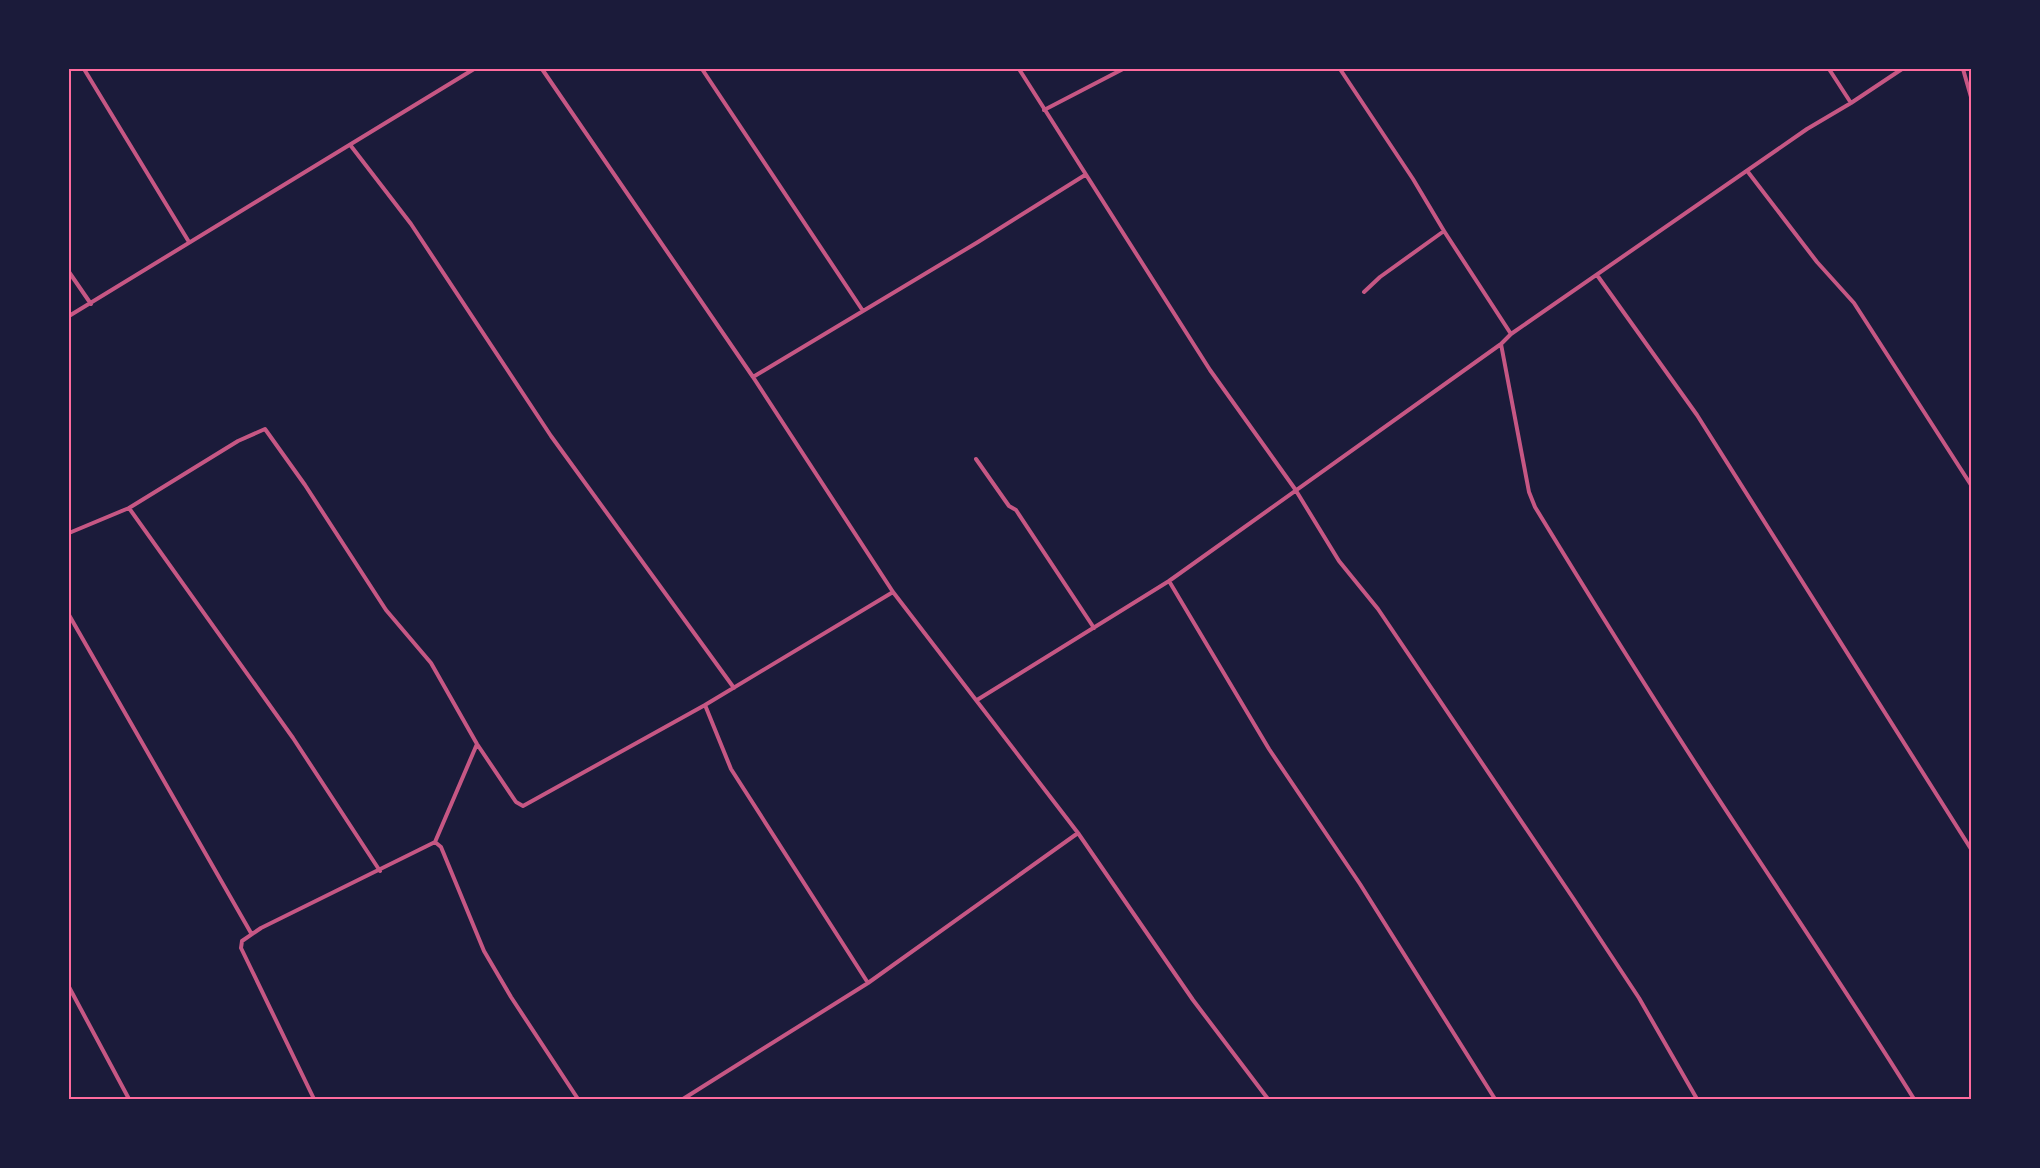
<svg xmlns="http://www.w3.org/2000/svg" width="2040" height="1168" font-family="'DejaVu Sans',sans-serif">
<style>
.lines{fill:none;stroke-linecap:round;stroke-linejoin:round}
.minor{stroke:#c65784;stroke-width:4}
.neatline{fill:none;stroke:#ff6b9d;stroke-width:2}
</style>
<rect width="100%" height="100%" fill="#1b1b3a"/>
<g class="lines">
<path class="minor" d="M84,69l105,173
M542,69l211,308 140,215 185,241 -210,150 -185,116
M702,69l161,242
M1019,69l191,301 85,119 44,72 39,48 195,289 66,100 58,101
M1340,69l73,110 31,52 67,103
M1829,69l22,34
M1963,69l8,28
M1044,110l79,-41
M351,146l60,78 140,212 183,252
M1748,172l69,90 37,41 117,182
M69,272l22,32
M1597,275l100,140 274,434
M1364,292l16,-15 64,-46
M69,316l405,-247
M1501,344l28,148 6,15c67,110 135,219 206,326 58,88 117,176 173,266
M753,377l225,-135 107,-67
M976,459l33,47 7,4 78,118
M129,508l164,230 87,133
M69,533l60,-25 109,-67 27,-12 40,56 81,125 45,53 46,81 39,58 7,4 182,-101 188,-113
M1169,581l100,168 91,135 135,215
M69,615l182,318
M977,700l192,-119 332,-237 10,-10 296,-205 44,-26 51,-34
M705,705l26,64 137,214
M1078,833l115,167 75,99
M435,842l42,-98
M69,987l60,112
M314,1099l-73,-151 1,-7 19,-13 174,-86 6,5 43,104 27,46 67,102"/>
</g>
<rect width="2040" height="1168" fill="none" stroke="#1b1b3a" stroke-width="141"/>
<rect x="70" y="70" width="1900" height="1028" class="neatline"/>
</svg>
